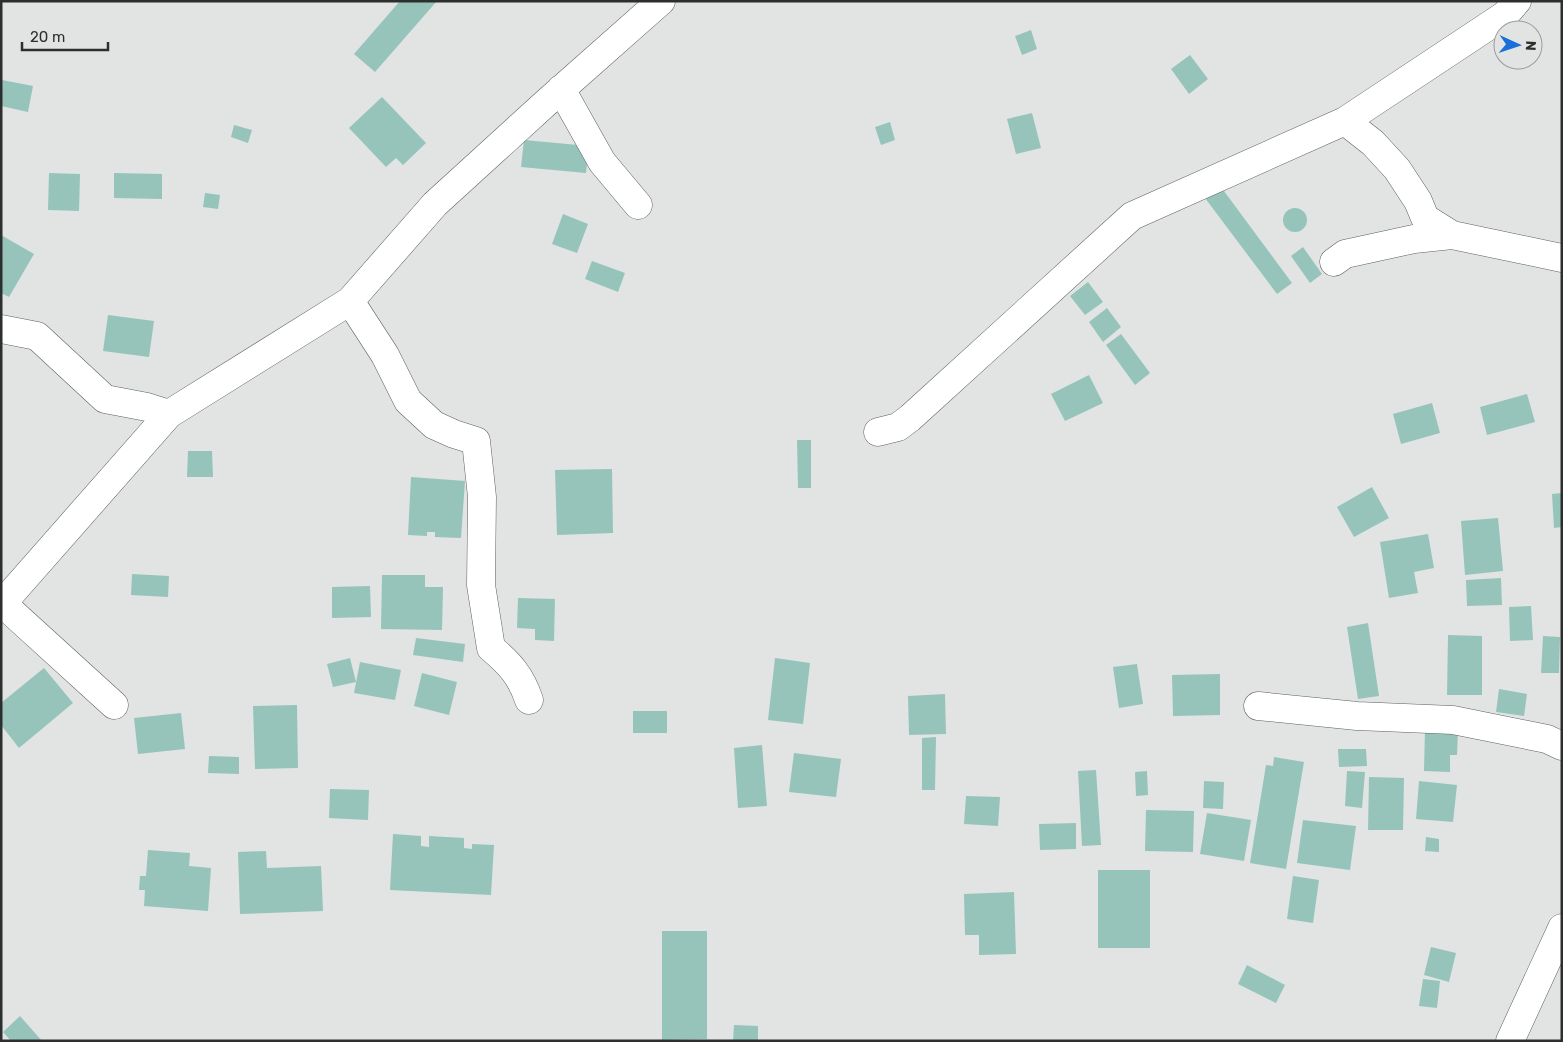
<svg xmlns="http://www.w3.org/2000/svg" width="1563" height="1042" font-family="Rubik,sans-serif">
<style>
.building{fill:#96c4bb}
.lines{fill:none;stroke-linecap:round;stroke-linejoin:round}
.minor-casing{stroke:#5d605f;stroke-width:29}
.minor{stroke:#fff;stroke-width:28}
</style>
<rect width="100%" height="100%" fill="#e1e4e3"/>
<path class="building" d="M400,1h37l-62,71 -21,-18z
M1031,30l6,19 -15,6 -7,-19z
M1190,55l18,24 -19,15 -18,-25z
M2,80l31,6 -5,26 -27,-6z
M382,97l44,46 -23,22 -7,-7 -10,9 -37,-39z
M1032,113l9,35 -25,6 -9,-35z
M890,122l5,18 -14,5 -6,-18z
M234,125l18,5 -4,13 -17,-6z
M524,140l65,6 -3,27 -65,-6z
M49,173l31,1 -1,37 -31,-1z
M114,173l48,1v25l-48,-1z
M1221,187l71,96 -15,11 -72,-96z
M205,193l15,2 -2,14 -15,-2z
M1283 220a12 12 0 1 1 24 0a12 12 0 1 1-24 0Z
M563,214l25,10 -11,29 -25,-9z
M1,235l33,19 -25,43 -8,-4z
M1303,247l19,27 -12,9 -19,-27z
M592,261l33,12 -7,19 -33,-13z
M1088,282l15,20 -18,13 -15,-19z
M1107,308l14,19 -18,15 -14,-20z
M108,315l46,6 -5,36 -46,-6z
M1121,334l29,39 -15,12 -29,-40z
M1089,375l14,28 -38,18 -14,-27z
M1527,394l8,28 -48,13 -7,-28z
M1432,403l8,30 -39,11 -8,-30z
M797,440h14v48h-13z
M188,451h24l1,26h-26z
M612,469l1,64 -56,2 -2,-65z
M411,477l54,4 -4,57 -26,-1v-5h-8v4l-19,-1z
M1372,487l17,31 -35,19 -17,-30z
M1562,493v34l-8,1 -2,-34z
M1498,518l5,53 -38,4 -4,-54z
M1428,534l6,34 -20,4 4,21 -29,5 -9,-56z
M132,574l37,2 -1,21 -37,-2z
M382,575h43v12h18l-1,43 -61,-1z
M1501,578l1,27 -35,1 -1,-26z
M370,586l1,31 -39,1v-31z
M518,598l37,1 -1,42 -19,-1v-11l-18,-1z
M1531,606l2,34 -23,1 -1,-34z
M1368,623l11,73 -21,3 -11,-72z
M1448,635l34,1v59h-35z
M1543,636l17,1 -1,36h-18z
M416,638l49,6 -2,18 -50,-7z
M350,658l6,24 -23,5 -6,-23z
M775,658l35,5 -7,61 -35,-4z
M360,662l41,8 -6,30 -41,-7z
M1137,664l6,40 -24,4 -6,-41z
M44,668l29,35 -54,45 -18,-23v-22z
M422,673l35,9 -8,33 -35,-9z
M1220,674v41l-47,1 -1,-41z
M1499,689l28,5 -3,22 -28,-4z
M945,694l1,40 -37,1 -1,-39z
M297,705l1,63 -43,1 -2,-63z
M633,711h34v22h-34z
M181,713l4,36 -47,5 -4,-36z
M1425,729l33,1 -1,25h-7v17l-26,-1z
M936,737l-1,53h-13v-52z
M762,745l5,61 -29,2 -4,-60z
M1338,749h28l1,17 -28,1z
M794,753l47,6 -5,38 -47,-5z
M209,756l30,1v17l-31,-1z
M1274,757l30,5 -18,107 -36,-6 16,-98 7,1z
M1096,770l5,75 -19,1 -4,-75z
M1147,771l1,24 -12,1 -1,-24z
M1347,771l18,1 -3,36 -17,-2z
M1369,777l35,1 -1,52h-35z
M1204,781l20,1 -1,27 -20,-1z
M1419,781l38,4 -4,37 -37,-3z
M330,789l39,1 -1,30 -39,-2z
M966,796l34,1 -2,29 -34,-2z
M1146,810l48,1 -1,41 -48,-1z
M1207,813l44,7 -7,41 -44,-7z
M1303,820l53,6 -6,44 -53,-7z
M1076,823v26l-36,1 -1,-26z
M393,834l28,2v10l8,1v-11l35,2v10l8,1v-5l22,1 -3,50 -101,-5z
M1426,837l13,2v13l-14,-1z
M148,850l42,3 -1,13 22,2 -3,43 -64,-5 1,-16h-6l1,-14h6z
M266,851l1,17 54,-2 2,45 -83,3 -2,-62z
M1098,870h52v78h-52z
M1293,876l26,4 -6,43 -26,-4z
M1014,892l2,62 -37,1v-20h-14l-1,-41z
M662,931h45v108l-45,1z
M1431,947l25,6 -7,29 -25,-7z
M1247,965l38,20 -9,18 -38,-19z
M1423,979l17,2 -3,27 -18,-2z
M20,1016l22,25h-31l-8,-9z
M734,1025l24,1v15h-25z"/>
<g class="lines">
<defs>
<path id="minor" d="M561,89l41,73 36,43
M1345,121l28,22 24,26 21,32 7,17 27,17
M1334,262l11,-8 69,-15 38,-4 110,23
M350,301l35,54 23,46 26,24 20,9 22,7 6,56 -1,88 10,63c19,16 30,28 38,52
M1,329l36,7 68,63 42,8 22,7
M878,432l20,-5 12,-9 222,-202 213,-95 160,-106 12,-14
M3,604l111,101
M1,605l168,-191 181,-113 85,-97 113,-103 113,-100
M1258,706l99,10 96,4 94,19 15,7
M1510,1041l52,-113"/>
</defs>
<use href="#minor" class="minor-casing"/>
<use href="#minor" class="minor"/>
</g>
<rect width="1563" height="1042" fill="none" stroke="#2d2f2e" stroke-width="5"/>
<g transform="translate(1518 45) rotate(93)"><circle r="24" fill="#e1e4e3" stroke="#999c9b"/>
<path d="M0-4L9 19L0 12L-9 19Z" fill="#1b6fd9"/>
<text y="-8" font-size="14" font-weight="bold" text-anchor="middle" fill="#2d2f2e">N</text>
</g>
<path d="M22 42v8h86v-8" fill="none" stroke="#2d2f2e" stroke-width="2.5"/>
<text x="30" y="42" font-size="15" fill="#2d2f2e" stroke="#e1e4e3" stroke-width="4" paint-order="stroke">20 m</text>
</svg>
